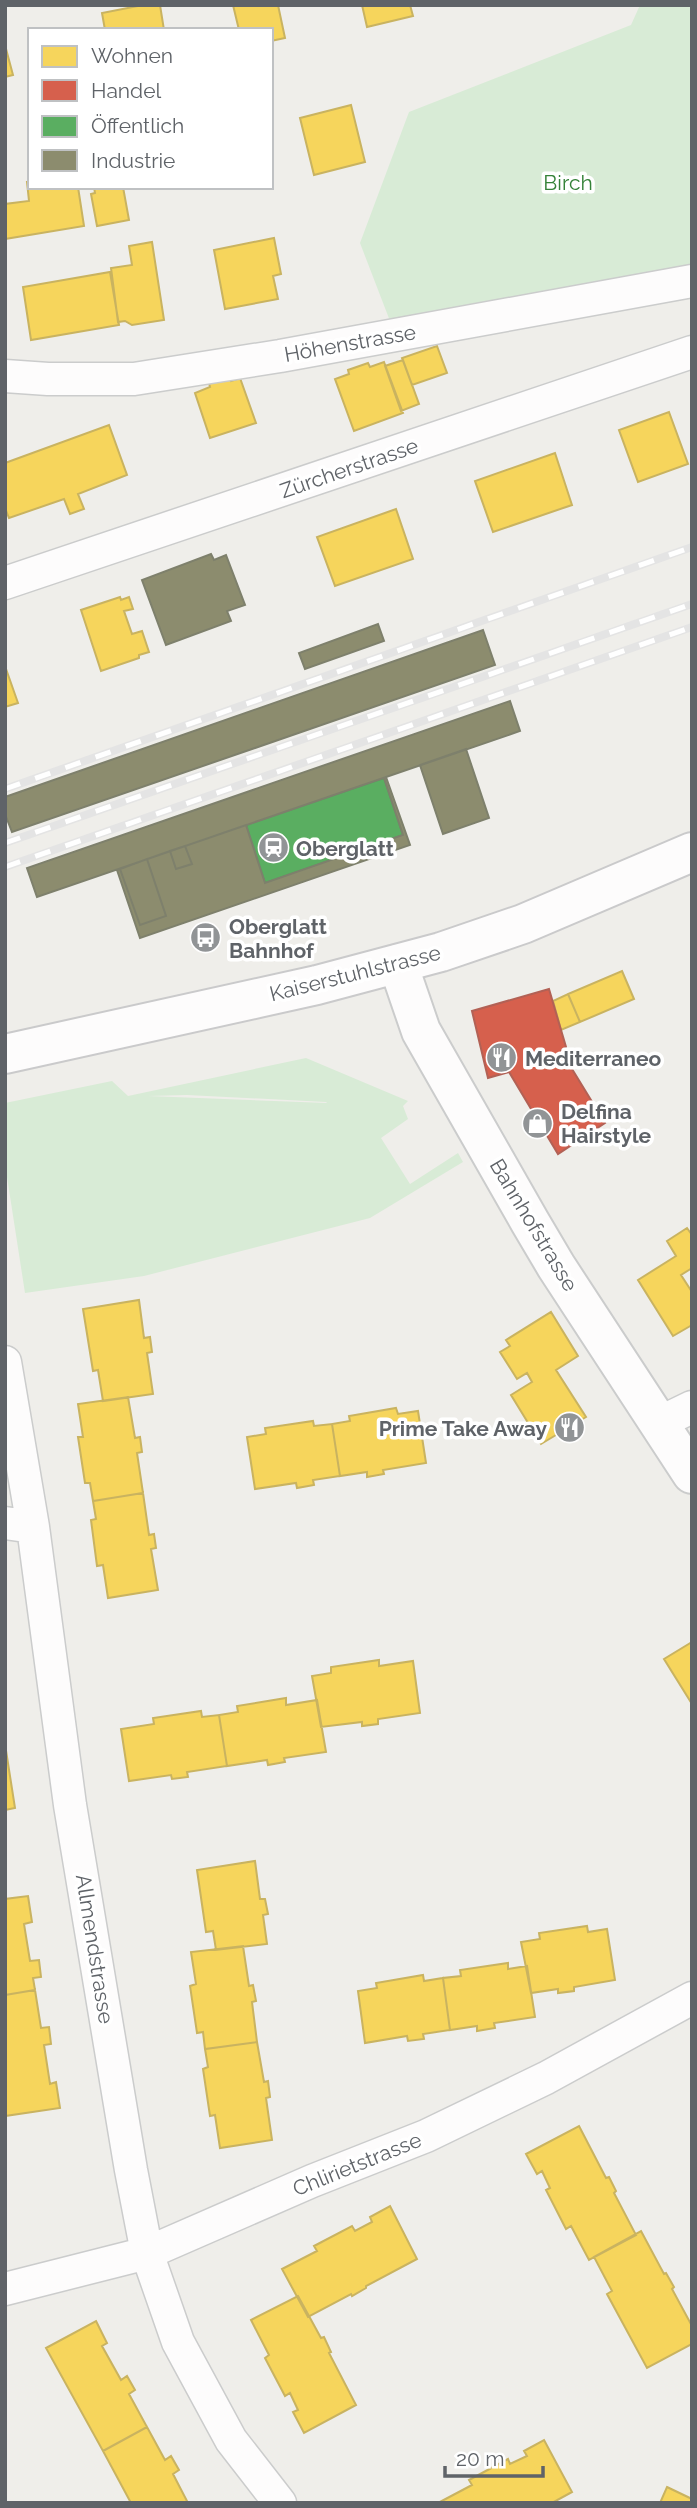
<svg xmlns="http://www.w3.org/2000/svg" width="697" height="2508" font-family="Raleway,sans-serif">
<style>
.green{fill:#d8ebd6;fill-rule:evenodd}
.homes{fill:#f6d55c;stroke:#c9b360;stroke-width:2}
.shops{fill:#d6604d;stroke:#b26155;stroke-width:2}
.public{fill:#5aae61;stroke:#5c9863;stroke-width:2}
.industry{fill:#8c8c6e;stroke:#7e806c;stroke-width:2}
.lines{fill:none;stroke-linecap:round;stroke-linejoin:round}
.minor-casing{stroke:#cbcccc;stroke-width:35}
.tertiary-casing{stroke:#cbcccc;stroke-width:42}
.secondary-casing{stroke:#cacacb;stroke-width:42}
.minor{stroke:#fdfcfc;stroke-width:32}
.tertiary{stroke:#fdfcfc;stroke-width:38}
.secondary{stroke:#fdfcfc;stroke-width:38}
.rail-casing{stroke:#e4e4e4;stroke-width:8}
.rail{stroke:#fff;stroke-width:5;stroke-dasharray:16;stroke-linecap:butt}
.labels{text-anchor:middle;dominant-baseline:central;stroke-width:7;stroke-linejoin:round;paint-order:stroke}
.park-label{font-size:21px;fill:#348238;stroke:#fff}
.street-label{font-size:21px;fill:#5f6368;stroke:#fff}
.poi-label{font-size:21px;font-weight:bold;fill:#5f6368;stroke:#fff;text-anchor:start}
</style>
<rect width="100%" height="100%" fill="#efeeea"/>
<path class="green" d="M640,5h52v291l-302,25 -30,-78 49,-131 222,-87z
M306,1058l102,43 -5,5 5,13 -27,19 29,46 48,-31 5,9 -93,56 -226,58 -119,17 -20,-129v-61l107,-22 16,15zM187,1095l139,7 1,1 -179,-7z"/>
<path class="homes" d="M143,5h17l4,25h-59l-3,-17z
M233,5h45l7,33 -14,3v-11h-32z
M362,5h48l3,11 -46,11z
M5,45l8,30 -8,2z
M351,105l14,57 -51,13 -14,-57z
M27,182h3v5h48l6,39 -79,13v-35l24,-3z
M94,187h29l6,33 -32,6 -6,-32 4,-1z
M274,238l7,36 -8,2 5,23 -53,10 -11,-59z
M152,242l12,78 -32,5 -7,-4 -7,1 -7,-54 21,-3 -3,-19z
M110,272l9,53 -88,15 -8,-53z
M437,346l10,27 -35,12 -10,-27z
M403,360l16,44 -18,7 -16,-45z
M384,362l19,51 -49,18 -19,-52 14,-5 -1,-4 20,-7 2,4z
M229,376l2,5 9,-3 16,45 -46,15 -15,-45 15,-6 -1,-4z
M669,412l19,52 -50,18 -19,-52z
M109,425l18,50 -49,19 6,15 -14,5 -6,-15 -55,19 -4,-10v-45z
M555,453l17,52 -79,27 -18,-51z
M396,509l17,50 -78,27 -18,-49z
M120,597l1,3 8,-3 4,12 -9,2 8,23 10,-3 7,21 -10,3v3l-38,13 -20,-61z
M5,666l13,37 -13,4z
M622,971l12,28 -54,23 -12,-28z
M568,994l12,28 -19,8 -8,-29z
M687,1228l5,7v33l-11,7 11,17v33l-19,11 -35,-56 38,-24 -9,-15z
M139,1300l5,38 6,-1 2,15 -5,1 6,41 -50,7 -5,-31 -5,1 -10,-62z
M551,1312l27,44 -22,14 30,47 -45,27 -30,-49 21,-13 -5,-9 -10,6 -17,-27 10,-6 -4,-6z
M128,1397l7,41 5,-1 2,15 -5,1 6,40 -50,8 -3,-18h-5l-7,-46h5l-5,-33z
M396,1408l2,6 20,-3 8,52 -43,7 1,4 -17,3v-5l-27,4 -8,-52 18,-3 -1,-5z
M313,1421l1,5 18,-2 8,52 -27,4 1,5 -17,3 -1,-5 -41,6 -8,-52 19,-3 -1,-6z
M143,1493l6,42 5,-1 2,14 -5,1 7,41 -50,8 -5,-33 -6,1 -6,-46 5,-1 -3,-18z
M692,1642v62l-28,-45z
M379,1660v6l34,-5 7,52 -42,6v5l-16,2v-4l-41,5 -9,-51 19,-3v-6z
M286,1698v7l31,-5 9,52 -42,6 1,4 -17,3 -1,-5 -40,6 -8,-51 19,-3 -1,-6z
M201,1711l1,6 17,-2 8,51 -40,6 1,5 -16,2 -1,-4 -42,6 -8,-52 33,-5 -1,-6z
M5,1744l10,64 -10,2z
M255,1861l5,38h5l3,15 -5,1 4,29 -51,6 -3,-19 -7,1 -9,-62z
M28,1896l4,26 -8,2 6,37 9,-1 2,17 -8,1 2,12 -30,5v-96z
M587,1926l1,6 19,-3 8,51 -41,7v4l-16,2v-4l-27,4 -10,-51 19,-3 -1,-6z
M243,1946l6,40 4,-1 3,16 -4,1 5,40 -52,7 -2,-17 -6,1 -7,-47 6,-2 -5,-32z
M508,1963v6l19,-3 8,51 -41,6 1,5 -18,3v-5l-27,4 -7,-52 18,-2 -1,-6z
M423,1975l1,6 19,-3 7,52 -27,4 1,5 -16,2 -1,-5 -42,7 -7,-52 19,-3 -1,-5z
M35,1990l6,38 8,-1 2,17 -7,1 6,39 6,-2 4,26 -55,8v-121z
M257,2042l7,40 4,-1 2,16 -4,1 6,42 -52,8 -5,-33 -5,1 -7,-47 5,-2 -3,-18z
M579,2126l27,52 3,-1 7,14 -2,2 22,42 -47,25 -18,-34 -5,3 -20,-39 4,-2 -8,-17 -5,3 -11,-20z
M390,2206l27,53 -51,27v2l-14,8 -1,-2 -43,23 -26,-48 35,-18 -3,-5 38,-20 3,5 17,-9 -2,-5z
M641,2231l23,43 2,-1 8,14 -2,2 20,37v18l-45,24 -40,-74 5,-3 -18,-34z
M298,2296l23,42 3,-1 7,15 -2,1 27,52 -52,28 -11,-21 5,-2 -8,-17 -5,3 -20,-38 4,-3 -18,-35z
M96,2321l11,22 -5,3 19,34 6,-4 8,14 -6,4 18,33 -44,24 -57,-103z
M147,2427l18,33 6,-4 8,14 -6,4 15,29h-57l-28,-52z
M544,2440l28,52 -20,11h-114l34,-18 -3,-5 39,-21 2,5 17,-8 -3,-5z
M667,2487l25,12v4h-32z"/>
<path class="shops" d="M549,989l17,58 -5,4 44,72 -47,31 -49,-82 -21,6 -16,-67z"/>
<path class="public" d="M384,778l19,57 -138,48 -19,-58z"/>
<path class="industry" d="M211,554l3,6 12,-5 19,50 -18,6 4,10 -65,24 -24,-65z
M378,624l6,17 -79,28 -6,-16z
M483,630l12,35 -483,167 -7,-18v-17z
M510,701l10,30 -483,166 -10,-29z
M466,749l23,69 -46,16 -23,-69z
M386,777l24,68 -270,93 -23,-68 3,-1 20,56 26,-9 -19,-57 23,-8 6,18 16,-5 -7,-18 61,-21 19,58 138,-48 -19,-57z
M185,846l7,18 -16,5 -6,-18z
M147,859l19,57 -26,9 -20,-56z"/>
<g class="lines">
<defs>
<path id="minor" d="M5,376l43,3h86l146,-23 412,-75
M5,583l687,-231
M5,1362l28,165 37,278 61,365 16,83 31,89 53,98 49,63
M659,1423l33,-16
M5,1523l28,4
M5,2289l142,-36 165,-72 114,-45 120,-58 146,-80"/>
<path id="tertiary" d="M398,964l23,67 109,191 26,44 136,208"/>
<path id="secondary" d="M5,1054l312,-69 124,-33 82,-28 169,-72"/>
</defs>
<use href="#minor" class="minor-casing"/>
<use href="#tertiary" class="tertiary-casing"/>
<use href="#secondary" class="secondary-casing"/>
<use href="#minor" class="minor"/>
<use href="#tertiary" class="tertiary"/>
<use href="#secondary" class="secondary"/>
<defs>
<path id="rail" d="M5,789l687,-242
M5,843l687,-239
M5,867l687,-240"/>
</defs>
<use href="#rail" class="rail-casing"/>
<use href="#rail" class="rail"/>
</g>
<defs>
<symbol id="station-disc" viewBox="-11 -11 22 22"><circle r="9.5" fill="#919496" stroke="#fff"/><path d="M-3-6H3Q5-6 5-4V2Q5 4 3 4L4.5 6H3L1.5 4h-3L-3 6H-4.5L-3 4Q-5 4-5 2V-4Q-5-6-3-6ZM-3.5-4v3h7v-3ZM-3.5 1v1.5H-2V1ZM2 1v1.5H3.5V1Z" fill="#fff"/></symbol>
<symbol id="bus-disc" viewBox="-11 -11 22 22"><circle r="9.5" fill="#919496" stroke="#fff"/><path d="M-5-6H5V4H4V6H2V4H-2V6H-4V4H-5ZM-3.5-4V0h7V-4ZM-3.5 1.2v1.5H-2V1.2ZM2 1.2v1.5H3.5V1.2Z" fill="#fff"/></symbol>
<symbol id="restaurant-disc" viewBox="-11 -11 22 22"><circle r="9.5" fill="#919496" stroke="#fff"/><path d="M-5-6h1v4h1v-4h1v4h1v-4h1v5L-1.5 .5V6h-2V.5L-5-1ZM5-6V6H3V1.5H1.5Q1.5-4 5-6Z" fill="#fff"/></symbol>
<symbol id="shop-disc" viewBox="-11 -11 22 22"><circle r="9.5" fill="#919496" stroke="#fff"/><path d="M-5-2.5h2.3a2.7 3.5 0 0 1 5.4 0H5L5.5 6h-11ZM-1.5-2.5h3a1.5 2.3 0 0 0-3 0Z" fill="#fff"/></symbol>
</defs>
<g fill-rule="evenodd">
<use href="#station-disc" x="256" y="830" width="35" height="35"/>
<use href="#bus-disc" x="188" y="920" width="35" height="35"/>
<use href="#restaurant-disc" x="484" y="1040" width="35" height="35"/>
<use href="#shop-disc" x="520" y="1106" width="35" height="35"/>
<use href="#restaurant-disc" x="552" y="1410" width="35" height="35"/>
</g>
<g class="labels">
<g class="park-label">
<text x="568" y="182">Birch</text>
</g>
<g class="street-label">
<text transform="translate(350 343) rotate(-10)">Höhenstrasse</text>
<text transform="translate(349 468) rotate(-19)">Zürcherstrasse</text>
<text transform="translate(355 973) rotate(-14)">Kaiserstuhlstrasse</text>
<text transform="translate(534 1225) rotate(59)">Bahnhofstrasse</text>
<text transform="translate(95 1949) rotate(81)">Allmendstrasse</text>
<text transform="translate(357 2164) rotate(-22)">Chlirietstrasse</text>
</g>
<g class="poi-label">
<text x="296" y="848">Oberglatt</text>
<text x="229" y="926">Oberglatt<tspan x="229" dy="24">Bahnhof</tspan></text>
<text x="525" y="1058">Mediterraneo</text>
<text x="561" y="1111">Delfina<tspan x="561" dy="24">Hairstyle</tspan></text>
<text x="547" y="1428" text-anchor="end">Prime Take Away</text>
</g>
</g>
<rect width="697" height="2508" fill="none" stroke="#5f6368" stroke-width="14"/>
<rect x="28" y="28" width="245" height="161" fill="#ffffff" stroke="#bfc1c3" stroke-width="2"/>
<rect x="42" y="46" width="35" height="21" fill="#f6d55c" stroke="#bfc1c3" stroke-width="2"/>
<text x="91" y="63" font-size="21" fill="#5f6368">Wohnen</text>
<rect x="42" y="80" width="35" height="21" fill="#d6604d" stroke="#bfc1c3" stroke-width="2"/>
<text x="91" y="98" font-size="21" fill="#5f6368">Handel</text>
<rect x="42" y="116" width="35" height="21" fill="#5aae61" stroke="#bfc1c3" stroke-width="2"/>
<text x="91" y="133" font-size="21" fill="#5f6368">Öffentlich</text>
<rect x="42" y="150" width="35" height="21" fill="#8c8c6e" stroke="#bfc1c3" stroke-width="2"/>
<text x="91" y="168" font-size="21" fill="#5f6368">Industrie</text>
<path d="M445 2466v10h98v-10" fill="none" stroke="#5f6368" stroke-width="3.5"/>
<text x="456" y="2466" font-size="21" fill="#5f6368" stroke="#ffffff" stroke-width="5" paint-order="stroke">20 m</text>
</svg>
